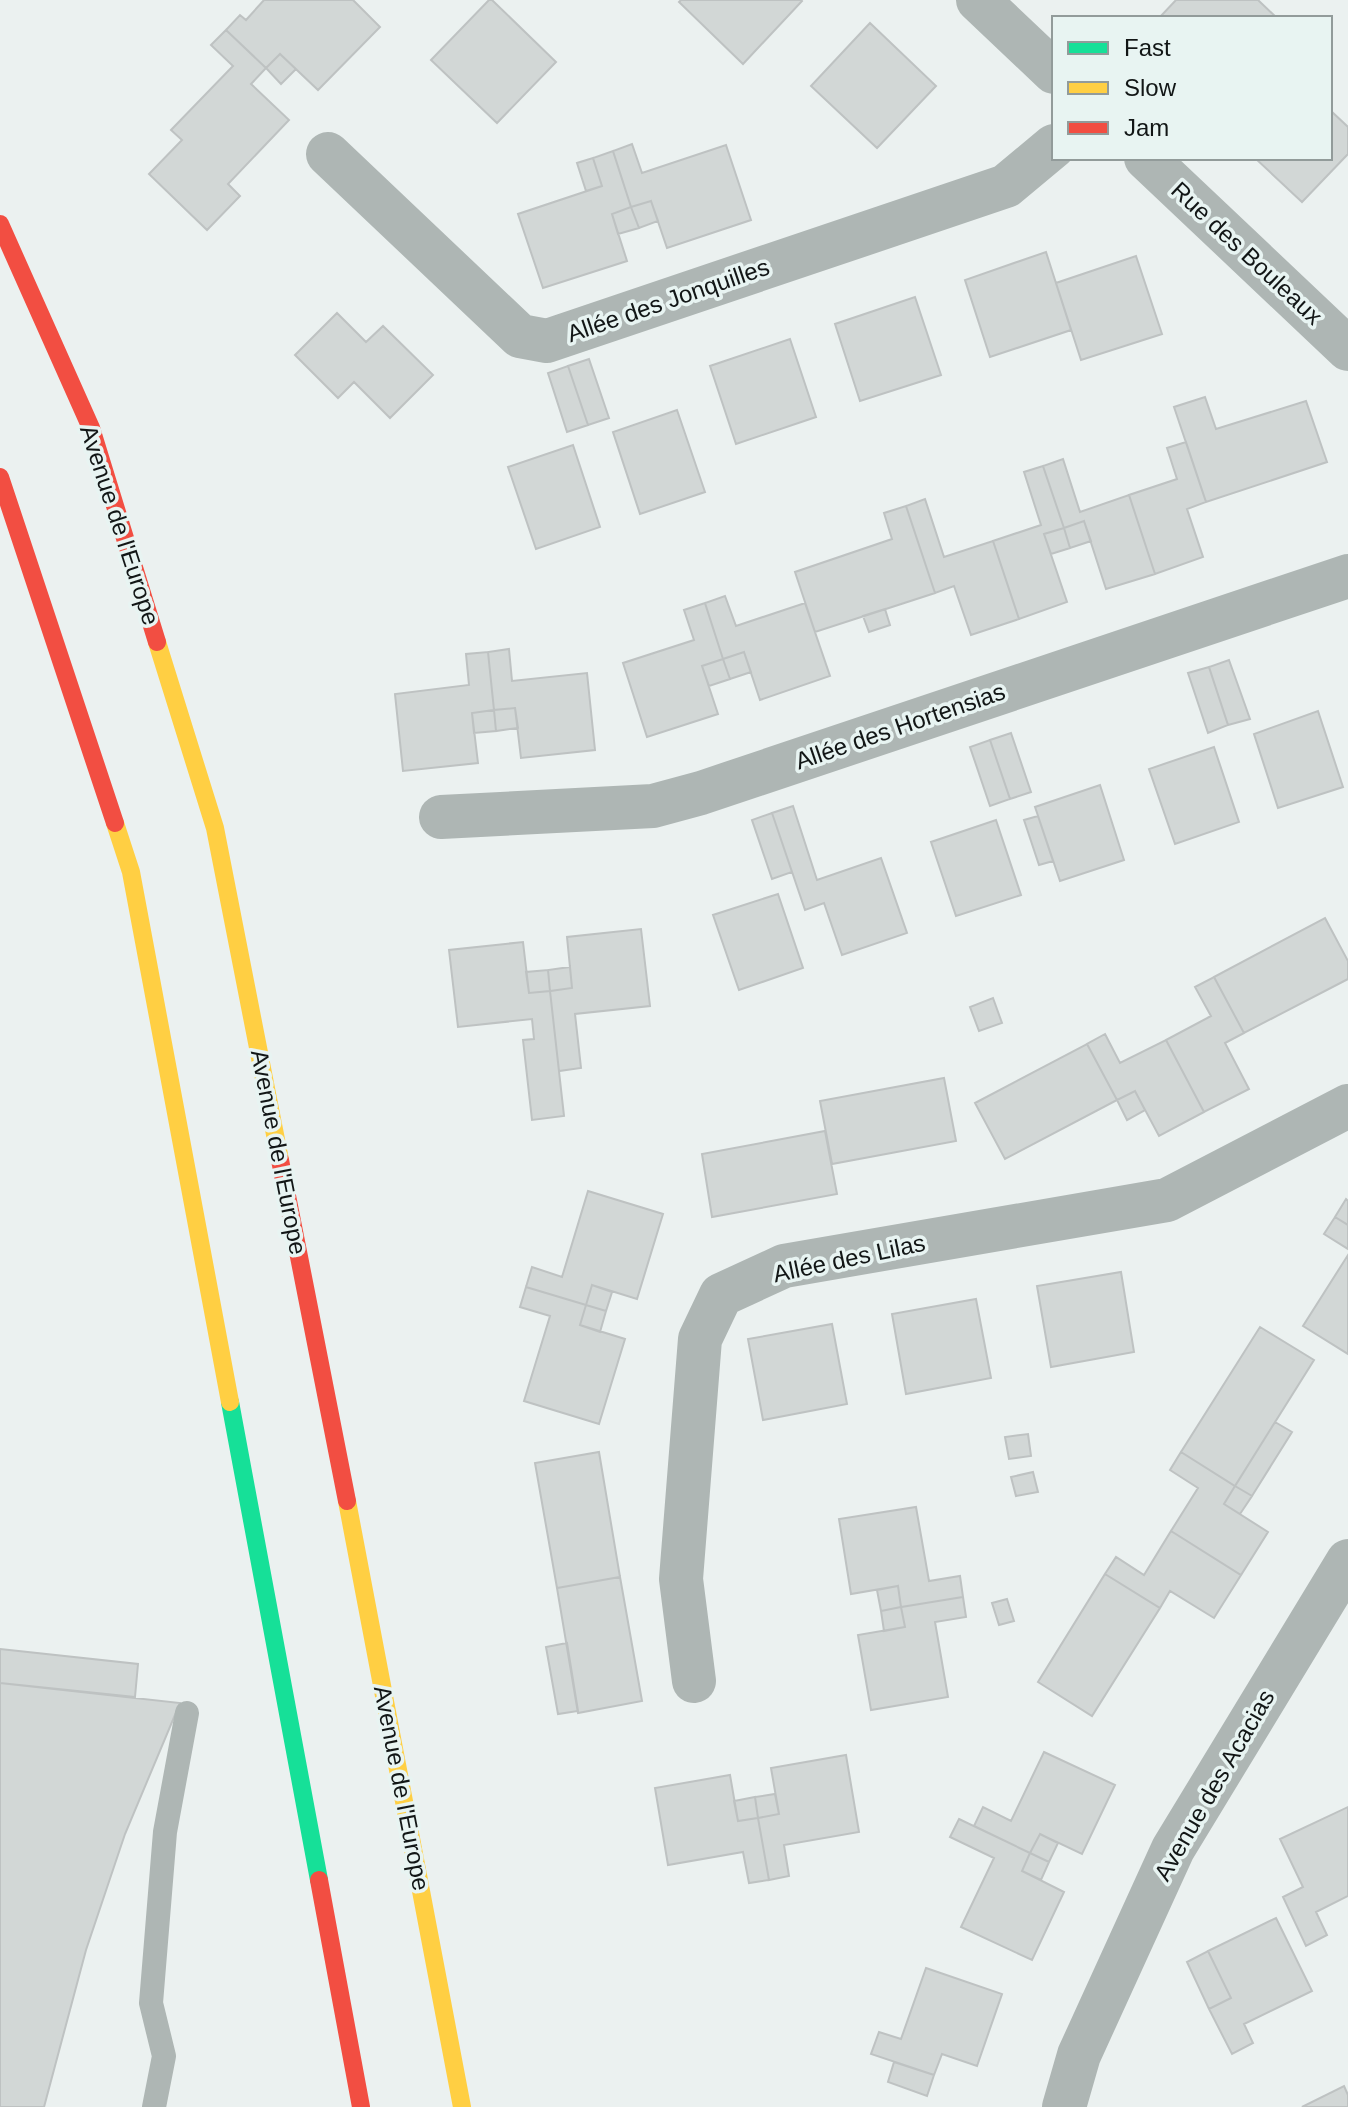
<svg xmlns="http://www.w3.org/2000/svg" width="1348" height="2107" font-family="Arial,sans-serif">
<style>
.building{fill:#d2d7d6;stroke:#bec2c2;stroke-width:2}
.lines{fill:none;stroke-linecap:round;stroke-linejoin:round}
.lane{stroke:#aeb6b4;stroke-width:24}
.street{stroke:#aeb6b4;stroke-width:44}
.fast{stroke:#16e098;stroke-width:18}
.slow{stroke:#ffcf43;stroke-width:18}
.jam{stroke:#f24e42;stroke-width:18}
.labels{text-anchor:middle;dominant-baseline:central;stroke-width:7;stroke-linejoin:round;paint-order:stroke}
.street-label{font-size:24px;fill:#121616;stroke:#e8f4f2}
</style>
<rect width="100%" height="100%" fill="#ebf1f0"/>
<path class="building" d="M264,0h89l27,27 -62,63 -38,-36 -14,14 -40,-38 14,-15 6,5z
M489,0h3l64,62 -59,61 -66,-63z
M681,0h120l1,1 -59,63 -64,-62z
M1176,0h82l19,18h-118z
M870,23l66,63 -59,62 -66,-62z
M226,30l40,38 -15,16 38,36 -61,64 12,12 -33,34 -58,-56 33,-34 -11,-10 62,-64 -22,-21z
M280,54l16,15 -15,15 -15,-16z
M1330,110l18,17v27l-46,48 -47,-44h75z
M632,144l10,29 84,-28 25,75 -84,28 -16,-47 -20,6 -18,-56z
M613,151l18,56 -19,7 15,47 -84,27 -25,-74 84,-28 -9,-28z
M593,158l9,28 -16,5 -9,-28z
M651,201l7,20 -19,7 -8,-21z
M631,207l8,21 -21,6 -6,-20z
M1046,252l25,78 -81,27 -25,-77z
M1136,256l26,78 -81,26 -25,-77z
M915,297l26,78 -81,26 -25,-77z
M337,313l29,29 17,-16 50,49 -43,43 -36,-36 -16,16 -43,-43z
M790,339l26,78 -80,27 -26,-78z
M589,359l20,59 -21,7 -20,-59z
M568,366l20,59 -21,7 -19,-59z
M1205,397l11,32 90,-28 21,61 -121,40 -32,-95z
M677,410l28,82 -65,22 -27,-82z
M1186,442l20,60 -19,7 16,48 -48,17 -26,-79 48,-16 -10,-31z
M573,445l27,82 -64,22 -28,-82z
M1063,459l17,53 49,-17 26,79 -49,15 -22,-68 -20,7 -21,-62z
M1043,466l21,62 -20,6 23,68 -48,17 -26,-78 48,-16 -17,-53z
M925,499l19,58 49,-16 26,78 -48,16 -17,-49 -19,7 -29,-87z
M906,506l29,87 -120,39 -20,-60 97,-33 -8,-26z
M1084,521l7,20 -21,7 -6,-20z
M1064,528l6,20 -19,6 -7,-20z
M725,596l11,30 69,-23 25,73 -70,24 -16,-48 -21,7 -18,-56z
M705,603l18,56 -21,7 16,48 -71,23 -24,-74 71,-23 -10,-30z
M885,609l5,16 -21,7 -6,-16z
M509,649l3,32 75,-8 8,77 -74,8 -6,-50 -21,2 -6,-58z
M488,652l6,58 -22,3 6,50 -75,8 -8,-77 74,-9 -3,-31z
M744,652l7,20 -21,7 -7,-20z
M723,659l7,20 -21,7 -7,-20z
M1229,660l21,59 -22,6 -19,-58z
M1209,667l19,58 -20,8 -20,-60z
M515,708l3,20 -22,3 -2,-21z
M494,710l2,21 -22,2 -2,-20z
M1318,711l25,76 -65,21 -24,-74z
M1011,733l20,59 -21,7 -20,-59z
M990,740l20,59 -20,7 -20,-59z
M1214,747l25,75 -64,22 -26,-75z
M1100,785l24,75 -64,21 -25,-74z
M793,806l24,74 64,-22 26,75 -65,22 -18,-52 -19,7 -33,-97z
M772,813l20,59 -20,7 -20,-59z
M1038,816l15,45 -14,4 -15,-45z
M996,820l25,75 -65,21 -25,-74z
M778,894l25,74 -64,22 -26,-75z
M1325,918l23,43v18l-104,54 -30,-56z
M641,929l9,77 -75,8 6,54 -22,3 -9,-80 22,-3 -5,-51z
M523,942l6,51 21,-2 14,125 -32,4 -9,-80 11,-1 -2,-20 -74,8 -9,-77z
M570,967l2,21 -22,3 -2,-21z
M548,970l2,21 -21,2 -3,-21z
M1214,977l30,56 -19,10 24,46 -45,23 -38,-72 45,-24 -16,-29z
M993,998l9,25 -23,8 -9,-24z
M1105,1034l15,29 46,-23 38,72 -45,24 -24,-45 -18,9 -30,-56z
M1087,1044l30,56 -112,59 -30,-56z
M944,1078l12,63 -124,23 -12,-63z
M1135,1091l10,19 -18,10 -10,-20z
M825,1131l12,63 -125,23 -10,-63z
M588,1191l75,23 -26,85 -45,-14 -6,20 -60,-18 6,-20 30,10z
M1346,1199l2,2v24l-13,-8z
M1335,1217l13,8v24l-24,-15z
M1348,1255v99l-45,-28z
M1121,1272l13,80 -83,15 -14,-81z
M592,1285l20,7 -6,19 -20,-6z
M526,1287l60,18 -6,20 45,14 -26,85 -75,-23 26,-85 -30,-9z
M976,1299l15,79 -85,16 -14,-80z
M586,1305l20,6 -6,21 -20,-7z
M832,1324l15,80 -84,16 -15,-81z
M1260,1327l54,33 -79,126 -54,-34z
M1275,1422l17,10 -40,64 -17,-10z
M1028,1434l3,22 -22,3 -4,-22z
M599,1452l21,125 -63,11 -22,-125z
M1181,1452l54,34 -11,18 44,28 -27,43 -70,-44 27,-43 -28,-18z
M1033,1472l5,20 -22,4 -5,-19z
M1235,1486l17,10 -12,18 -16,-10z
M916,1507l13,74 31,-5 3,21 -62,10 -3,-21 -47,8 -12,-75z
M1171,1531l70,44 -27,43 -44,-27 -10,17 -55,-34 11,-17 28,18z
M1105,1574l55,34 -68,108 -54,-34z
M620,1577l22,124 -64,12 -21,-125z
M898,1586l3,21 -20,4 -4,-21z
M963,1597l3,20 -31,5 13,75 -77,13 -13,-75 47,-8 -4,-20z
M1007,1599l7,22 -15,4 -7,-22z
M901,1607l4,20 -21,4 -3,-20z
M567,1643l11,68 -20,3 -12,-67z
M0,1649l138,15 -3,33 -135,-14z
M0,1683l180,20 -55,131 -39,116 -42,157h-44z
M1044,1752l71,33 -33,69 -42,-20 -10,19 -56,-27 9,-19 28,14z
M846,1755l13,77 -75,13 5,31 -20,4 -11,-62 21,-4 -8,-46z
M730,1775l8,46 20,-3 11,62 -20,3 -6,-31 -75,13 -13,-77z
M775,1794l4,20 -21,4 -3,-21z
M755,1797l3,21 -20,3 -4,-20z
M1348,1807v89l-32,16 11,23 -21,11 -23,-49 20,-10 -23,-48z
M959,1819l71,34 -8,18 42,21 -32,68 -71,-33 33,-69 -44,-21z
M1040,1834l18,9 -9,19 -19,-9z
M1030,1853l19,9 -8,18 -19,-9z
M1276,1918l36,73 -68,33 9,19 -21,11 -23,-45 22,-11 -23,-47z
M1208,1951l23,47 -22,11 -22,-47z
M926,1968l76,26 -25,72 -35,-12 -8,21 -63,-21 8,-22 22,7z
M894,2062l40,13 -7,21 -39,-14z
M1344,2086l4,9v12h-46z"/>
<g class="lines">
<path class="lane" d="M154,2107l10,-51 -13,-53 14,-171 22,-119"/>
<path class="street" d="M978,0l76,72
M328,154l192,182 27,5 459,-155 48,-40
M1146,158l202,191
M441,817l212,-11 48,-13 647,-217
M694,1681l-13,-102 19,-240 21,-44 63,-29 383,-66 181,-94
M1064,2107l15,-52 94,-206 175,-288"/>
<path class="fast" d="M230,1402l89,478"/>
<path class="slow" d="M157,642l58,186 65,332
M115,823l16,49 99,530
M347,1501l115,606"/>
<path class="jam" d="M0,224l91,204 66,214
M0,477l115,346
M280,1160l67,341
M319,1880l42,227"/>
</g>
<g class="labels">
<g class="street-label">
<text transform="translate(1247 253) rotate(43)">Rue des Bouleaux</text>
<text transform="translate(668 300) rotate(-19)">Allée des Jonquilles</text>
<text transform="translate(120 525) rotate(72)">Avenue de l'Europe</text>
<text transform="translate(900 726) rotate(-19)">Allée des Hortensias</text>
<text transform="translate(279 1152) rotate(79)">Avenue de l'Europe</text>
<text transform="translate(849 1258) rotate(-12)">Allée des Lilas</text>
<text transform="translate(1214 1785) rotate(-60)">Avenue des Acacias</text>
<text transform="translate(402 1788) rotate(79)">Avenue de l'Europe</text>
</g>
</g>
<rect x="1052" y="16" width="280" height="144" fill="#e8f4f2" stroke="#929b9a" stroke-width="2"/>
<rect x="1068" y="42" width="40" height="12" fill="#16e098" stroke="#929b9a" stroke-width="2"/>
<text x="1124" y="56" font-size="24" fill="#121616">Fast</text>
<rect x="1068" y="82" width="40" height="12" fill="#ffcf43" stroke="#929b9a" stroke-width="2"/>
<text x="1124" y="96" font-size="24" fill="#121616">Slow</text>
<rect x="1068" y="122" width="40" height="12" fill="#f24e42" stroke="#929b9a" stroke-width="2"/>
<text x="1124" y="136" font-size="24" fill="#121616">Jam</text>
</svg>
